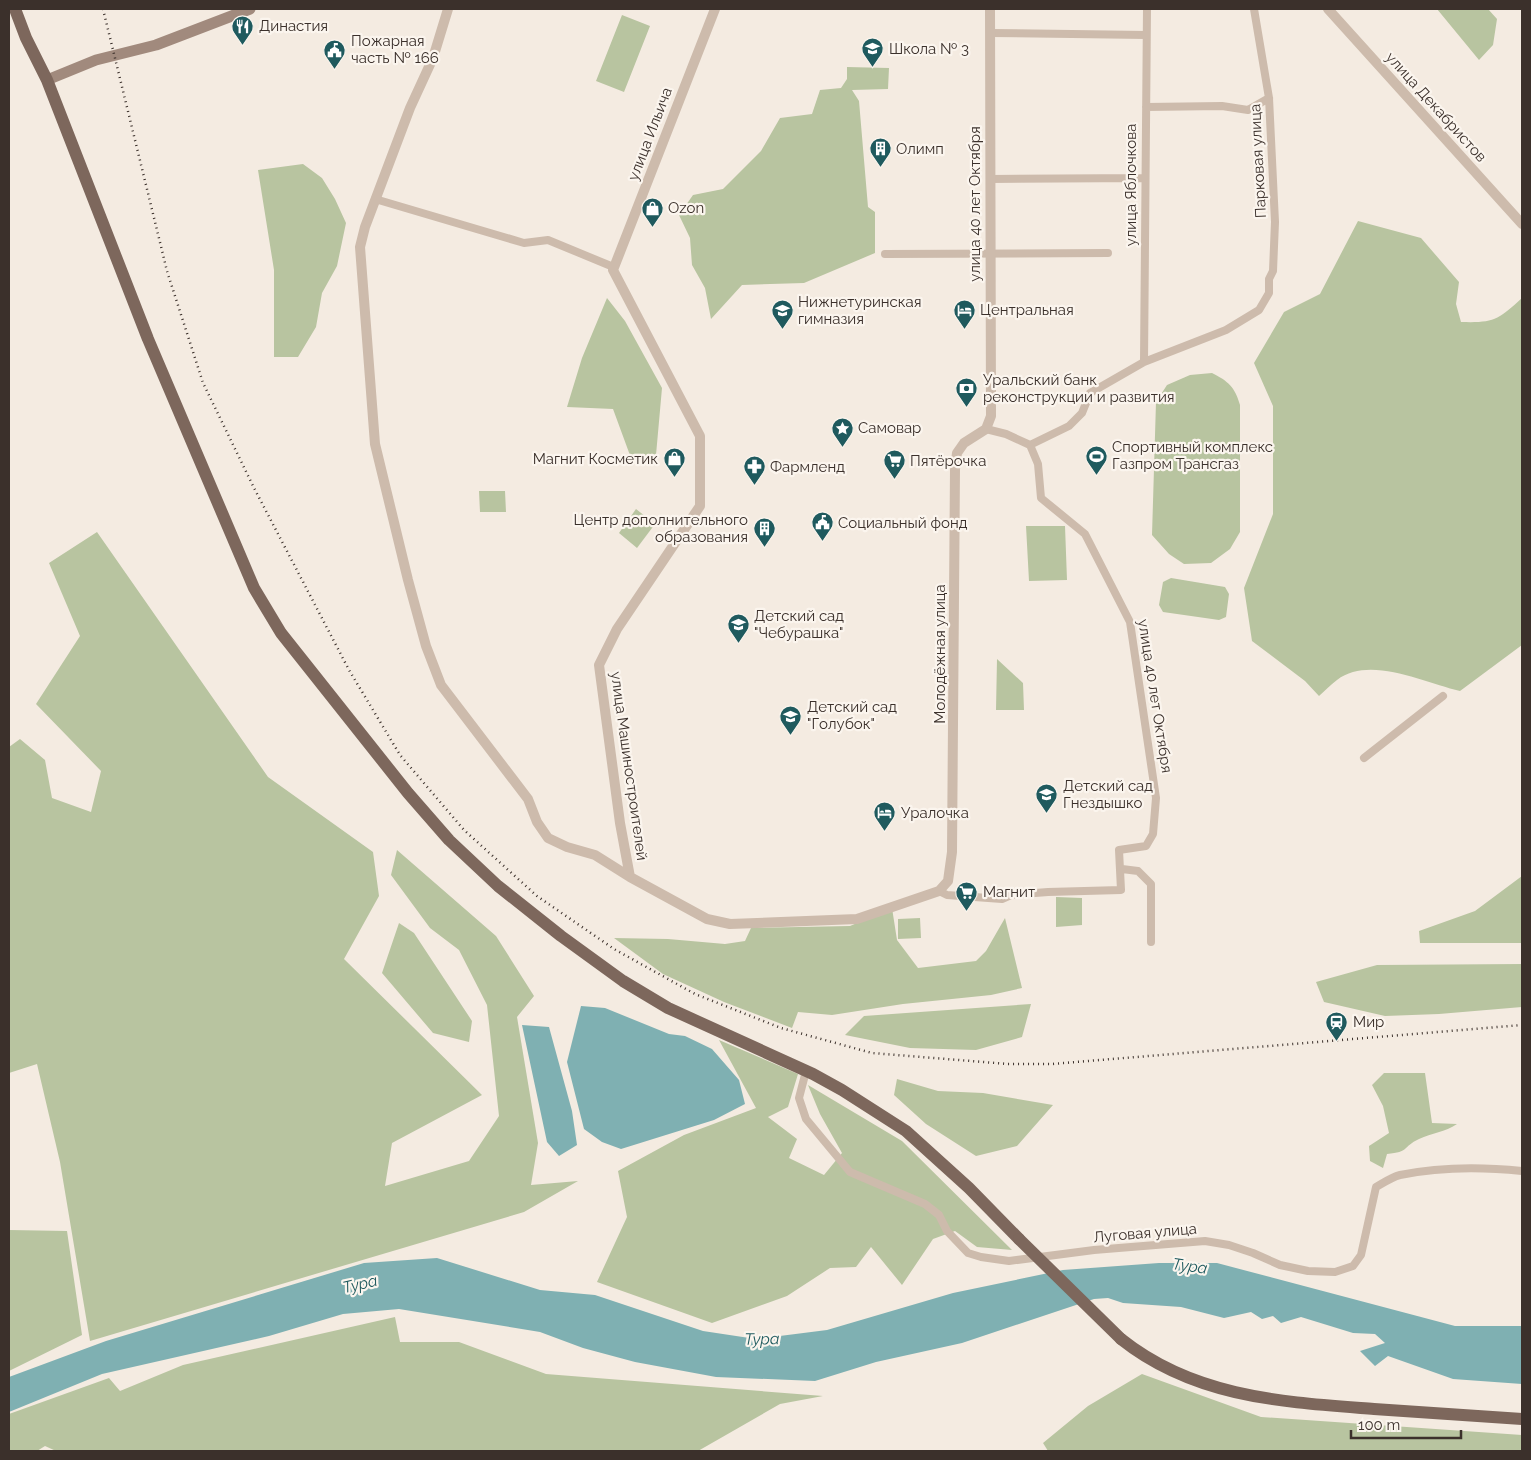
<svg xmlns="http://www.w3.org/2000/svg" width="1531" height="1460" font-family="Raleway,sans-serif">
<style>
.green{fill:#b8c4a0}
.water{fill:#7fb0b2}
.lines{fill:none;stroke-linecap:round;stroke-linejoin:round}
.minor{stroke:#cdbbac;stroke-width:8}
.tertiary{stroke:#cdbbac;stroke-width:10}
.secondary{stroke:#a18a7d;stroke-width:11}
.primary{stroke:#7d675c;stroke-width:12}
.rail{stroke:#3b302b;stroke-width:2.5;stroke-dasharray:1 4;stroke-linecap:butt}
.primary-bridge{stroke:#7d675c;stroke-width:12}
.labels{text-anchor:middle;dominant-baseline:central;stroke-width:4.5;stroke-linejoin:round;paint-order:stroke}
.poi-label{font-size:15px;fill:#3b302b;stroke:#fbf5ee;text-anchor:start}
.street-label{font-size:15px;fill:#3b302b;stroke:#fbf5ee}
.water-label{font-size:16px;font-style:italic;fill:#1f5a5e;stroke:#fbf5ee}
</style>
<rect width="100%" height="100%" fill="#f4ebe1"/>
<path class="green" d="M1437,9h51l9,10 -4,26 -14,15z
M622,15l28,11 -26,66 -28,-11z
M847,67l42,1 -1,21 -36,1 7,11 9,106 7,5v41l-71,30 -62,2 -31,34 -6,-31 -13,-23 -2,-27 -11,-23 14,-20 30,-6 38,-38 19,-33 32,-4 8,-24 21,-2 6,-9z
M303,164l19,14 13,21 11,24 -9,43 -15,27 -6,34 -18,30h-24v-87l-16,-100z
M1358,221l63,17 38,44 -3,22 5,18c33,1 37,-2 61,-24v347l-62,46c-36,-8 -90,-36 -123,-11 -7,5 -12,11 -18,16l-14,-15 -53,-40 -8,-53 29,-74v-108l-19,-43 30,-51 36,-18z
M607,298l18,23 37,67 -6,67 -15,7 -10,-4 -18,-49 -46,-2 15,-49z
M1212,373c16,8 23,14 28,32v127l-10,17 -19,14 -27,1 -15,-10 -17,-19 4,-133 11,-17 23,-10z
M479,491h26l1,21h-26z
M636,509l19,15 -18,24 -18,-15z
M1026,526h39l2,54 -38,1z
M97,532l171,245 105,75 6,44 -35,63 138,136 -90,48 -7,43 84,-25 30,-45 -12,-111 -28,-55 -29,-22 -39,-53 6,-25 99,86 38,60 -17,21 21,126 -7,42 47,-4 -54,31 -434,129 -30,-179 -23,-98 -28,9v-326l11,-8 25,21 7,38 39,14 10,-41 -65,-67 44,-68 -31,-73z
M1171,578l54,9 4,7 -3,23 -7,3 -56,-8 -4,-7 4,-23z
M997,659l26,24 1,27h-28z
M1522,876v67h-102l-1,-12 56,-20z
M1056,897l26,1v27l-26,2z
M892,908l5,32 21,28 58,-7 10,-10 19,-33 17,70 -31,7 -88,9 -71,11 -34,-3 -6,16 -68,-26 -61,-28 -49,-36 54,1 57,5 20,-3 6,-13 99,-2z
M920,918l1,20 -23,1v-20z
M399,923l15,10 58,88 -3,21 -36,-9 -51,-60z
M1522,964v43l-83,7 -54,2 -61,-14 -8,-20 61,-17z
M1031,1004l-9,33 -46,13 -66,-2 -65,-13 19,-19z
M719,1040l79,34 -10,33 -20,10 29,22 -8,19 35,17 18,-22 -22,-39 -12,-29 94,56 110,109 -35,-3 -22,-16 -22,8 -31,46 -31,-38 -15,20 -26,1 -43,28 -75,27 -115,-41 30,-65 -9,-46 66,-36 72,-27z
M1384,1073h41l7,50 25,1c-12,8 -25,9 -38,15 -17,8 -9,13 -32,15l-4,14 -13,-7 -1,-15 20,-13 -6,-27 -11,-21z
M897,1079l41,12 45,2 70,12 -36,41 -41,10 -50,-32 -32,-29z
M9,1230l58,1 15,104 -73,36z
M395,1317l5,25h59l87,32 277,22 -43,8 -82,47h-642l-11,-5 -8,5h-28v-37l100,-36 11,13 63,-26z
M1142,1374l119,43 261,18v16h-474l-5,-8 45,-37z"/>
<path class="water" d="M581,1006l24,2 64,26 16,2 27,13 27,31 6,24 -31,16 -93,29 -19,-7 -18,-13 -17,-67z
M522,1025l27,2 23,84 5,34 -18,11 -12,-14z
M437,1258l103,32 55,5 108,36 53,8 71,-9 126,-37 110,-23 96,-7h58l238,63h67v58l-69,-5 -65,-23 -13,10 -15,-15 25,-8 -10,-9 -22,-1 -52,-16 -20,6 -8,-7 -11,3 -11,-7 -27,6 -43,-11 -58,-4 -15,-5 -14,1 -132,44 -86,19 -61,19 -99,-4 -81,-15 -52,-14 -43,-16 -141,-23 -56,5 -74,22 -167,38 -93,38v-35l97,-36 258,-78z"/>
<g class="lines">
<path class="minor" d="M990,33l156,2
M1146,107l76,-1 26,4 21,-12
M990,179l155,-1
M375,199l149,44 24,-3 63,26 2,4
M885,254l223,-1
M1144,362l3,-353
M986,429l20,5 24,11
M1030,445l39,-19 13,-13 8,-20 54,-31 82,-32 33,-20 10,-17v-14l4,-8 2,-49 -6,-124 -15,-89
M1364,758l79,-62
M1122,869l16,2 13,13v58
M939,891l8,4 55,4 9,-4 37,-3 73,-2 -2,-40 27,-4 7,-12 3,-36 -26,-176 -45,-88 -44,-36 -3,-34 -8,-19
M806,1071l-7,27 7,21 44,53 75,32 14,11 8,16 21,22 13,4 28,4 85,-11 111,-9 24,4 24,8 27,12 28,6 27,1 18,-6 8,-11 15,-68c7,-4 16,-10 24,-12 39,-8 84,-8 122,-4"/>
<path class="tertiary" d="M448,9l-15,49 -23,50 -45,119 -5,20 15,197 33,136 18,66 15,39 87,114 9,23 11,16 19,9 28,8 35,22
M715,9l-102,261 87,166v70l-83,123 -18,36 21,158 10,54 77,42 23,5 127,-5 82,-28 9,-10 4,-29 3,-383 2,-16 7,-10 22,-14 5,-13 -1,-407
M1328,9l194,215"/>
<path class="secondary" d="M47,80l49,-20 60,-15 94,-36"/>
<path class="primary" d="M15,9l11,29 21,42 101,259 106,249 27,45 127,160 41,47 49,46 63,50 62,45 45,27 145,66 29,16 64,41 63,57 50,51
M1121,1339c74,59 163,63 253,70 49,3 99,7 148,10"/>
<path class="rail" d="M103,9l64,262 36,112 50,103 96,184 51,85 64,75 73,66 77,53 81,45 86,34 91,25 136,11h44l470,-39"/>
<path class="primary-bridge" d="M1019,1239l102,100"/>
</g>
<defs>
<symbol id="restaurant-pin" viewBox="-11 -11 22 30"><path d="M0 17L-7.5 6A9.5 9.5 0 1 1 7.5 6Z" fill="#1f5a5e" stroke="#fbf5ee"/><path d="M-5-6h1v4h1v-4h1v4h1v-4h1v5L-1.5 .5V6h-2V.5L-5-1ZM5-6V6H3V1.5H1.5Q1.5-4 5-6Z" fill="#fff"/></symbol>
<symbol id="school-pin" viewBox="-11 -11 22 30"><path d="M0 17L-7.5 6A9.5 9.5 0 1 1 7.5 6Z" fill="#1f5a5e" stroke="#fbf5ee"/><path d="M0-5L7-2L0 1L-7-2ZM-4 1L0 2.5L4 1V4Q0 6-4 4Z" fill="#fff"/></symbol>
<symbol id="civic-pin" viewBox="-11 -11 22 30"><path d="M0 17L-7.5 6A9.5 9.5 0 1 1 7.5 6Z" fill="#1f5a5e" stroke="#fbf5ee"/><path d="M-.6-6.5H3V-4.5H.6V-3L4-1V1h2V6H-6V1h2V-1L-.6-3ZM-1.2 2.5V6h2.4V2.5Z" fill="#fff"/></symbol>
<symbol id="building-pin" viewBox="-11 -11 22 30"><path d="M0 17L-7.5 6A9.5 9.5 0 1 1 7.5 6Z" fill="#1f5a5e" stroke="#fbf5ee"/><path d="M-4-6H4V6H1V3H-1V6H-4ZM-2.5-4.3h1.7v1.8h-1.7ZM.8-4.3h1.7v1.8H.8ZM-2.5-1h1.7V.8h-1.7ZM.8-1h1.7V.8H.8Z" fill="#fff"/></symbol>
<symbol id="shop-pin" viewBox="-11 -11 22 30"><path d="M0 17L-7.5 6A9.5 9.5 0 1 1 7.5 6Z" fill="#1f5a5e" stroke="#fbf5ee"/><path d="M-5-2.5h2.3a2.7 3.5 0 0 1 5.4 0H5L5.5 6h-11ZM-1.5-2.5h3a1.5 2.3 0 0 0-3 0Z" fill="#fff"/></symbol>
<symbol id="hotel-pin" viewBox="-11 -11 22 30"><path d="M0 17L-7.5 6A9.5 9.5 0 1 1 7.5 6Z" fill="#1f5a5e" stroke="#fbf5ee"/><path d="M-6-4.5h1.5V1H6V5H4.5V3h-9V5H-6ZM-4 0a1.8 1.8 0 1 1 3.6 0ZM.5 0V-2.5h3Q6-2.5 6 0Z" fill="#fff"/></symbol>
<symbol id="bank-pin" viewBox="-11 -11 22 30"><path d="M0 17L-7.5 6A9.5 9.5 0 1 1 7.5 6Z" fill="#1f5a5e" stroke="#fbf5ee"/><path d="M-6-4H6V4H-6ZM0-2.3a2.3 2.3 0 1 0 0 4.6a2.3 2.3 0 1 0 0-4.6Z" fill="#fff"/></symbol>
<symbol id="sight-pin" viewBox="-11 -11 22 30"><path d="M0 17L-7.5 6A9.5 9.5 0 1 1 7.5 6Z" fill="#1f5a5e" stroke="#fbf5ee"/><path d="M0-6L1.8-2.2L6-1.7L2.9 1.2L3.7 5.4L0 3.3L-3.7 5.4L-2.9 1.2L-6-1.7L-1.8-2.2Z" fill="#fff"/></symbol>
<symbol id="stadium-pin" viewBox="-11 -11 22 30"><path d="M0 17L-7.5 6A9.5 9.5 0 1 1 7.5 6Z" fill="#1f5a5e" stroke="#fbf5ee"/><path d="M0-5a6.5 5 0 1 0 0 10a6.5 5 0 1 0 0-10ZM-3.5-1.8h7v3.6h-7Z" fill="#fff"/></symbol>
<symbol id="supermarket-pin" viewBox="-11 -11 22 30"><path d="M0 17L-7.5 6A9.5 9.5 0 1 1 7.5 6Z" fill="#1f5a5e" stroke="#fbf5ee"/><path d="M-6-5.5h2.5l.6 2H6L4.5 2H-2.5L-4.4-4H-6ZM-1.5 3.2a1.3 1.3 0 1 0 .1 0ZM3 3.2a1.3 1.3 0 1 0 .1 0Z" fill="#fff"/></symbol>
<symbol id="pharmacy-pin" viewBox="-11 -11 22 30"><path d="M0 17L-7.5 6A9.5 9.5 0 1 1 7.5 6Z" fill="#1f5a5e" stroke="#fbf5ee"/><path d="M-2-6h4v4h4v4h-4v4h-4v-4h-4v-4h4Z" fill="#fff"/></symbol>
<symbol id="station-pin" viewBox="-11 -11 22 30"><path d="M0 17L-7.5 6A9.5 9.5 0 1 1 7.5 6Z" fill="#1f5a5e" stroke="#fbf5ee"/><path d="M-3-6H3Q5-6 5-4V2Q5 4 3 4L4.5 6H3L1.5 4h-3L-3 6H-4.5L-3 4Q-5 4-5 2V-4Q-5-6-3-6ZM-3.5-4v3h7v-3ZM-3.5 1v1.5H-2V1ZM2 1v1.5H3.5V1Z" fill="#fff"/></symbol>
</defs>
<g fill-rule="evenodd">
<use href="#restaurant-pin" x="230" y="14" width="25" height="34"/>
<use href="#school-pin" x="860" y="36" width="25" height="34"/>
<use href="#civic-pin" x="322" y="38" width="25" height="34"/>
<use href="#building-pin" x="868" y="136" width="25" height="34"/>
<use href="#shop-pin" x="640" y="196" width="25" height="34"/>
<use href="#hotel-pin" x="952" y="298" width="25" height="34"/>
<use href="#school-pin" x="770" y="298" width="25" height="34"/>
<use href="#bank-pin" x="954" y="376" width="25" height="34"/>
<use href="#sight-pin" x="830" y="416" width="25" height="34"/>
<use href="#stadium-pin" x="1084" y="444" width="25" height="34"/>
<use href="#shop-pin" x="662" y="446" width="25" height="34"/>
<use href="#supermarket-pin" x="882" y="448" width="25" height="34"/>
<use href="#pharmacy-pin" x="742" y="454" width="25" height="34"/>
<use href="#civic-pin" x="810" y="510" width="25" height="34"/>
<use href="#building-pin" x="752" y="516" width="25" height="34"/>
<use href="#school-pin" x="726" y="612" width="25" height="34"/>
<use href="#school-pin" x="778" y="704" width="25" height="34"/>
<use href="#school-pin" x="1034" y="782" width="25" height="34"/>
<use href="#hotel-pin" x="872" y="800" width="25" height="34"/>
<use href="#supermarket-pin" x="954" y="880" width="25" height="34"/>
<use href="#station-pin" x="1324" y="1010" width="25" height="34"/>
</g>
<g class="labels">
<g class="poi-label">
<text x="259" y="26">Династия</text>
<text x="351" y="41">Пожарная<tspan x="351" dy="17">часть № 166</tspan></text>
<text x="889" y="49">Школа № 3</text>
<text x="896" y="149">Олимп</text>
<text x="668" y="208">Ozon</text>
<text x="798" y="302">Нижнетуринская<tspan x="798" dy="17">гимназия</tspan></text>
<text x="980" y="310">Центральная</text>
<text x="983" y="380">Уральский банк<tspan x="983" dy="17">реконструкции и развития</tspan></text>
<text x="858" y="428">Самовар</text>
<text x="1112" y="447">Спортивный комплекс<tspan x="1112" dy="17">Газпром Трансгаз</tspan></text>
<text x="658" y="459" text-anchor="end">Магнит Косметик</text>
<text x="910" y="461">Пятёрочка</text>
<text x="770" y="467">Фармленд</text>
<text x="748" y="520" text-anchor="end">Центр дополнительного<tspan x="748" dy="17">образования</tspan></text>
<text x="838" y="523">Социальный фонд</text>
<text x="754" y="616">Детский сад<tspan x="754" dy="17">"Чебурашка"</tspan></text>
<text x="807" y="707">Детский сад<tspan x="807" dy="17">"Голубок"</tspan></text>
<text x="1063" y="786">Детский сад<tspan x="1063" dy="17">Гнездышко</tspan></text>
<text x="901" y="813">Уралочка</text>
<text x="983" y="892">Магнит</text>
<text x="1353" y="1022">Мир</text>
</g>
<g class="street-label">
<text transform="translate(1436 107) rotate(48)">улица Декабристов</text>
<text transform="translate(650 134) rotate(-69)">улица Ильича</text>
<text transform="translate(1258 161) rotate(-93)">Парковая улица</text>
<text transform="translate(1131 185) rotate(-90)">улица Яблочкова</text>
<text transform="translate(975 204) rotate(-90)">улица 40 лет Октября</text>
<text transform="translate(940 654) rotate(-90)">Молодёжная улица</text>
<text transform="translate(1155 696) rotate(81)">улица 40 лет Октября</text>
<text transform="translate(629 766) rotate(82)">улица Машиностроителей</text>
<text transform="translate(1145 1233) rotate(-5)">Луговая улица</text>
</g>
<g class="water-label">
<text transform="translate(1190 1266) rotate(8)">Тура</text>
<text transform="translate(360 1284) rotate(-13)">Тура</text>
<text transform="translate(762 1339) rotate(-1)">Тура</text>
</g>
</g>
<rect width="1531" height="1460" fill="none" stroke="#3b302b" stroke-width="20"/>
<path d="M1351 1430v8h110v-8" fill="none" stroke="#3b302b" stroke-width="2.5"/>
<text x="1358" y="1430" font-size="15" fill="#3b302b" stroke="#fbf5ee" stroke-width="4" paint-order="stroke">100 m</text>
</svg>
